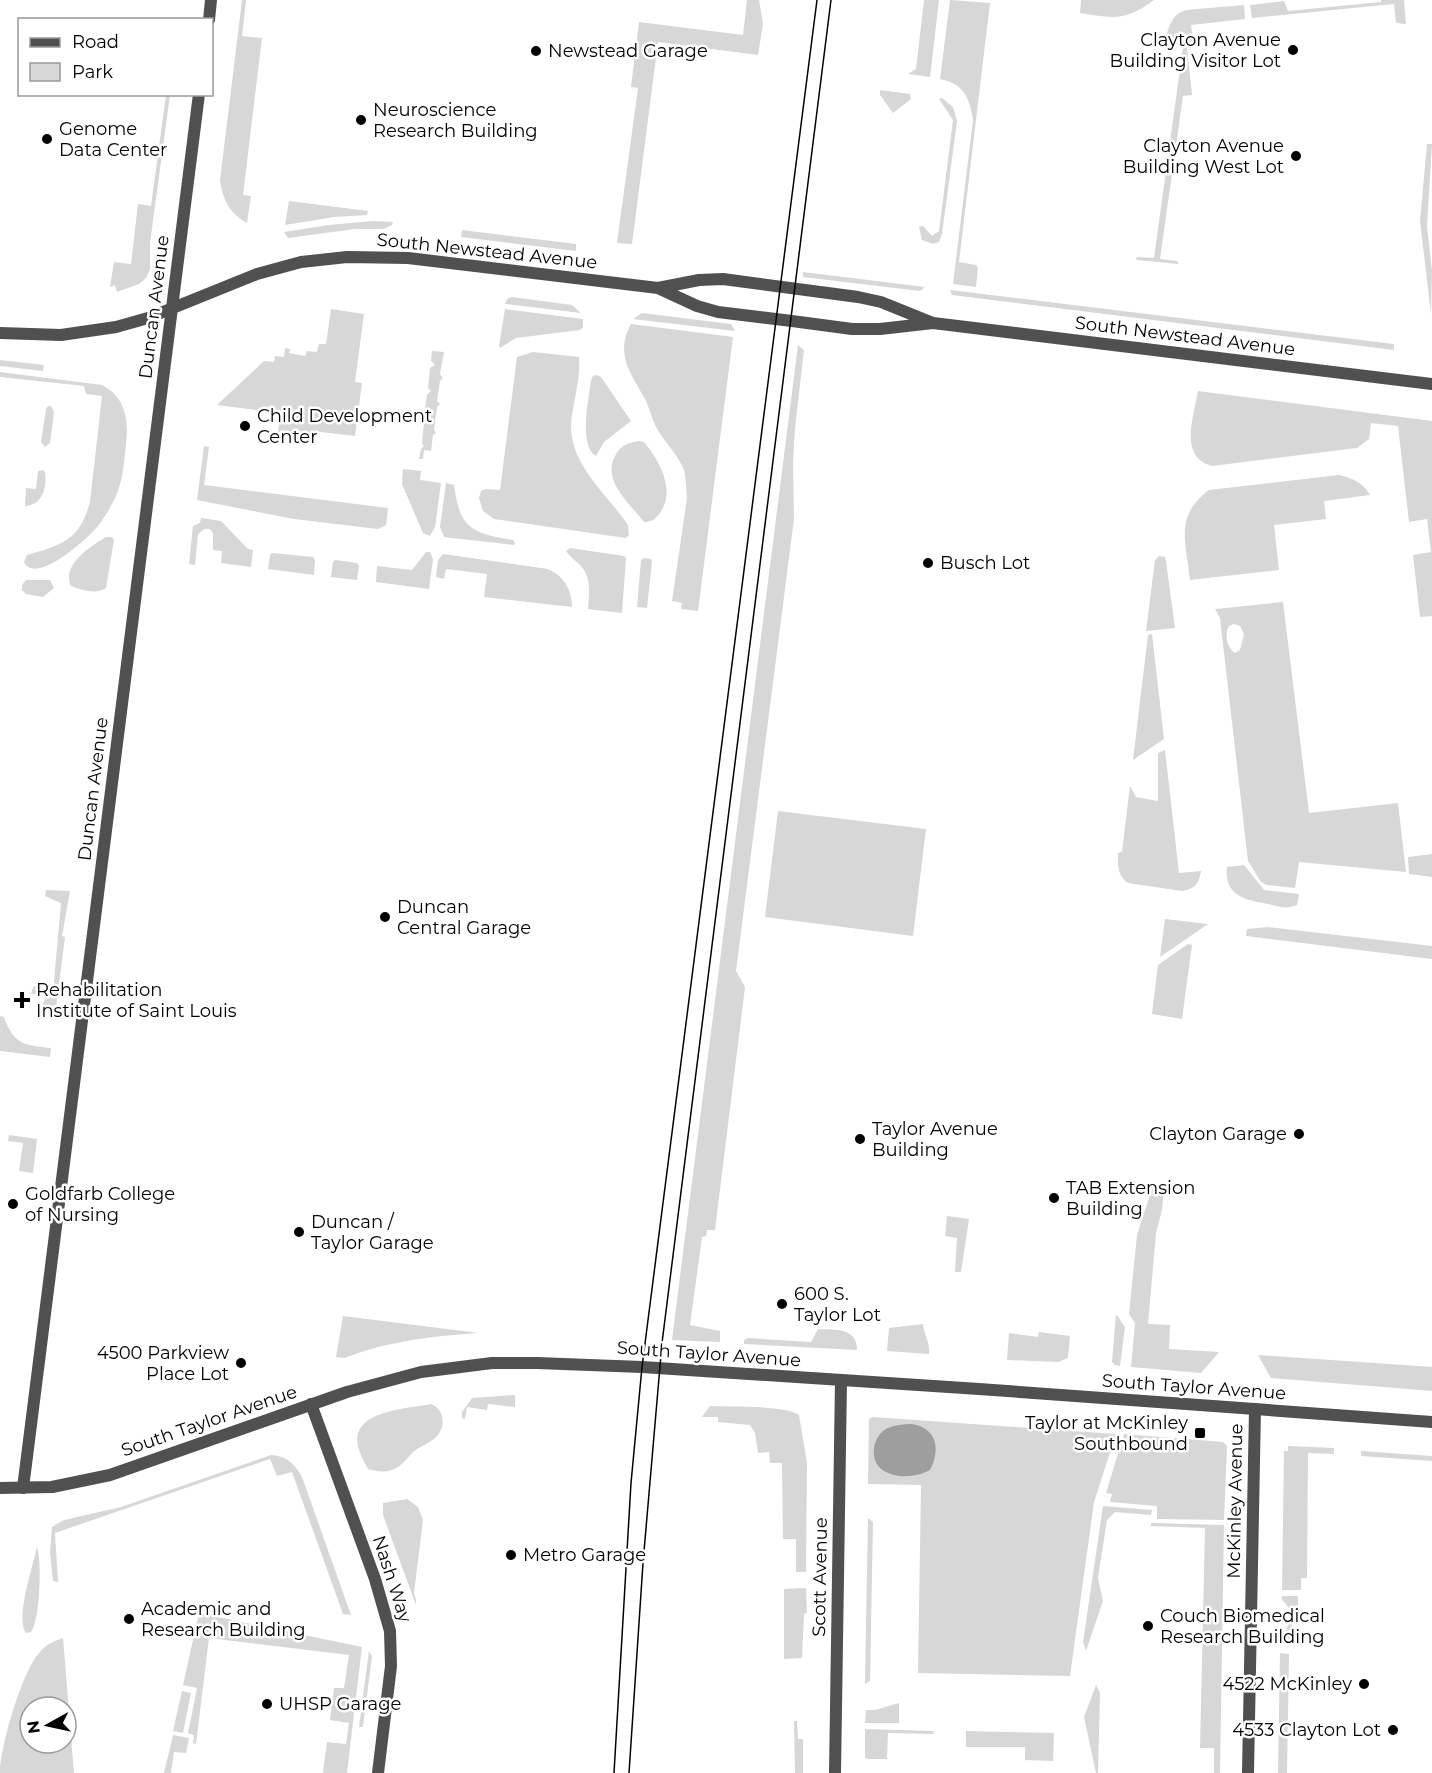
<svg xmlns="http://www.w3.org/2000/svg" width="1432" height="1773" font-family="Montserrat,sans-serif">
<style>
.green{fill:#d7d7d7;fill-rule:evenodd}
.water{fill:#9e9e9e}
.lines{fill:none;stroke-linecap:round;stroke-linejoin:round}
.minor{stroke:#505050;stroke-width:12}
.tertiary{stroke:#505050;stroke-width:12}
.tram{stroke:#000;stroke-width:1.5}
.poi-dot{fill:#000;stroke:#fff;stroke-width:2}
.labels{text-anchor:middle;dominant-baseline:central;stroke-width:5;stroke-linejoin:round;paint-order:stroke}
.poi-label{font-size:18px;fill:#000;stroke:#fff;text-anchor:start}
.street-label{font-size:18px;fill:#000;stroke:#fff}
</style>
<rect width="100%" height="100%" fill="#fff"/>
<path class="green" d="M242,0h4l-4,36 20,2 -19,157 8,1 -4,27c-17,-9 -25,-24 -27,-43z
M747,0h12l4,24 -5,31 -100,-13 -26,202 -15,-1 21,-155 -7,-1 8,-65 104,13z
M924,0h15l-9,77 -22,-3 8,-5z
M950,0l40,3 -31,259 17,3 2,3 -2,19 -23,-3 20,-164c-3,-22 -10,-37 -33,-41z
M1081,0h73c-30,22 -40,18 -74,13z
M1381,0h23l2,24 -10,-1 -2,-19 -142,14 -2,-13 34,-4 4,10 93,-9z
M1244,5l1,14 -54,6 2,15 -6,7 5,48 -9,1 -23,163 17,2 2,3 -42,-4 -1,-1 1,-2 17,1 30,-218 -18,-3c4,-13 6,-22 20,-27z
M880,90l30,4 1,5 -18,14 -13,-18z
M166,95h4l-20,148v26l-4,9 -7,6 -22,8 -2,-7 -5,2 4,-25 17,2 7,-60 13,2z
M942,98l11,9 4,14 -15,113 -3,8 -6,2 -11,-4 -3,-13 4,-1 9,10 7,-5 14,-111 -14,-21z
M1427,144h5l-5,82 5,45 -1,43 -11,-93z
M289,201l79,10 -1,4 -33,2 -49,8z
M373,221l20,1 -1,3 -9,4h-28l-67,9 -4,-6 45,-7z
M462,230l114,14v7l-115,-14z
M803,272l122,15 -5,4 -117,-14z
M950,290l444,54v6l-442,-55z
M512,297l60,8 9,8 -76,-9 2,-5z
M331,309l33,5 -9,68 7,1 -7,53 -43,-5 -1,6 -33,-4 2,-20 -63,-8 47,-44 10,1 1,-6 9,1 1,-9 5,1 -1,4 16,3 2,-5 10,1 2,-8h7z
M505,309l78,10v8l-3,3 -64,8 -16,10 -1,-2z
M642,313l89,11 4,7 -102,-12z
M631,324l102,13 -35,274 -17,-2 1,-6 -10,-2 15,-103c-1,-9 -1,-19 -3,-28 -6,-16 -20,-28 -28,-43 -4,-8 -6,-17 -10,-26 -14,-27 -32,-46 -15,-77z
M798,345l6,5 -9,78 -2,35 1,56 -58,452 9,16 -30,243h-8l-1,6 -4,1 -12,88 30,6v11l-48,-2z
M432,351l12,1 -4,22 3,4 -3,3 -3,20 3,3 -3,3 -3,23 2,3 -3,2 -2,16 -7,-1 -1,9h-4l2,-10 3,-3 -2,-3 2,-21 3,-3 -3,-3 3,-21 4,-4 -3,-3 2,-20 5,-3 -4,-4z
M533,352l46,5c2,23 -7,47 -8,69 0,40 36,68 57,99l1,10 -3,3 -132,-19 -11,-8 -4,-13 2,-7 5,-2 14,1 17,-133z
M0,360l44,5 -1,6 -43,-5z
M0,372l102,13c23,12 27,34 24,59 -2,18 -3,37 -11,54 -5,10 -10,19 -17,28 -10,12 -62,60 -74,36l3,-7c35,-10 53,-15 63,-53l12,-106 -16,-2 -2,-8 -84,-9z
M597,375l4,2 30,44 -27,21 -8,14c-18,-10 -7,-58 -5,-76l2,-4z
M1198,391l234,30v195l-12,1 -7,-62 18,-3 -4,-33 -18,3 -11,-96 -27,-3 -2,16 -12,9 -145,18c-34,-9 -18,-50 -14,-75z
M48,406h3l3,6 -4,31 -5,4 -4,-5 5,-33z
M639,441l5,1c16,19 32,49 16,71 -5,7 -9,9 -16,9 -15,-19 -42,-41 -29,-66 6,-11 12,-13 24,-15z
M204,446l5,1 -5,38 184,23 -2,17 -8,4 -84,-10 -97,-19z
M403,469l18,2 -1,9 21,3 -6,44 -5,9 -7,-3 -21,-49z
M43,470l2,2c2,15 -2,33 -20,34l1,-18 10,1 2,-18z
M1339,475c14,3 24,8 31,20l-46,6 2,18 -52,6 5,45 -89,10c-4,-38 -16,-64 19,-90z
M446,483l8,2c6,44 17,48 59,55l2,3 -1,2 -70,-8 -4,-10z
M201,518l20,3 27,28 5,1 -2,17 -30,-4 1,-12 -9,-1v-17l-3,-4h-5l-7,5 -3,31 -6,-1 4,-38 7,-3z
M106,537h6l2,3 -8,48c-10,7 -24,2 -35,-2 -10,-21 20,-40 35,-49z
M570,548l54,8 2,2 -4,55 -34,-4c1,-16 4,-31 -8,-44 -5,-5 -10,-8 -14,-14z
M426,552h4l3,7 -4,30 -53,-7 1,-16 35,4z
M272,553l41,4 2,3 -1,15 -46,-6 2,-14z
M443,554l105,15c16,7 24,21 24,38l-88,-10 3,-23 -41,-5 -2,10 -8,-2 2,-17z
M1159,556l6,1 1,4 9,67 -29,3 9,-71z
M644,558l7,1 1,2 -5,47 -10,-1 4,-47z
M335,560l22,3 2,3 -2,14 -26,-3 2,-15z
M26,580h24l4,8 -11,9 -17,-3 -4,-4v-5z
M1283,602l26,211 89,-10 8,69 -107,-10 -4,26 -28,-3 -6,-3 -13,-21 -28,-243 -5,-9zM1234,624l6,2 4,8 -4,16 -5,3c-8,-5 -11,-19 -6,-27z
M1152,634l12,105 -31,21 15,-125z
M1165,750l14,123 22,-2c-2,13 -6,18 -19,20l-54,-8c-11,-8 -10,-17 -10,-30l4,-1 8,-66 6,11 22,4v-48z
M778,811l148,18 -13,107 -148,-19z
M1432,854v23l-23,-3 -1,-17z
M1244,865l20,25 35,4 -2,11c-11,5 -18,1 -29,-1 -23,-4 -44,-8 -41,-37z
M46,890l24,1 -8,45 3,1 -9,70 -14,-2 5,-9 -16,-2 2,-7 3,-1 14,8 3,-2 8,-89 -16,-7z
M1165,919l43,5 -48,33z
M1267,927l165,19v13l-186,-23 1,-7z
M1188,944l4,1 -10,74 -30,-5 6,-49z
M0,1016l4,1c10,28 20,28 47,31l-1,9 -50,-6z
M9,1135l28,4 -4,34 -14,-2 4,-28 -15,-2z
M1152,1189h12l-2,21 -6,23 -8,91 22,1 -1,24 50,3 -18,21 -70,-6 4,-44 -6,-9 8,-79z
M947,1216l22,3 -8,53h-6l2,-34 -12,-2z
M1116,1314l9,13 -5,39 -5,-1 -3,-3z
M343,1316l136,17c-46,3 -91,8 -135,25l-8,-1z
M923,1324c1,11 7,18 6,30l-42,-3 2,-23z
M818,1329c17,1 39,-2 39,21l-113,-6v-4l4,-2 63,4z
M1039,1332l31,4 -2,22 -10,4 -51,-2 2,-27 29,4z
M1258,1355l174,12v24l-161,-13z
M515,1395v12l-27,-3 -1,6 -20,-3 -2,12 -3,-1v-6l10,-14z
M431,1404c15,6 15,26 3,35 -7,5 -15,8 -21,13 -7,7 -11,15 -22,18 -8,3 -15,1 -23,-1 -4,-7 -8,-15 -10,-22 -8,-37 49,-38 73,-43z
M710,1406c18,1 77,-1 89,9l8,48 -1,109h-10v-33h-13l-1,-76h-12l-1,-11 -11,1 -3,-20 -5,-8 -32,-3v-5h-16z
M873,1417l243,17 -22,68 -24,174 -152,-3 3,-188 -53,-1 1,-65z
M1124,1434l99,8 4,4 -3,74 -67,-1v-13l-47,-4 2,-8 -6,-1z
M1288,1446l46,2v6l-26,-1 -1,125h-6v12h-19l2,-139h4z
M1361,1451l71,5v5l-71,-5z
M271,1455c16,1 23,8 31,22l49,138 -8,-1 -51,-142 -15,4 -7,-17 -215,74 3,49 -5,-1 -3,-29 2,-25 12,-7 57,-13z
M407,1499l11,8 5,13 -9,73 2,7v5l-33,-90v-12z
M1103,1506l49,4 -1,5 -36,-3 -8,8 -9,58 5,23 -17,50 -3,-9z
M868,1518l5,4 -3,159 -5,3z
M1151,1523l73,2 -4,248h-6v-25h-14l5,-220 -54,-2z
M37,1547c5,14 3,73 -6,85l-5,1c-11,-14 7,-67 11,-86z
M806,1588l1,25 -3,1 -2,44 -18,1v-70z
M1282,1596h16v16h-6l-1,32h-10c3,-16 19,-28 1,-44z
M199,1613l163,34 -15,126h-24l4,-31 19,2 3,-21 -19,-3 4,-32h10l5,-33 -140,-17 -13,106 -3,-1 1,-8 -6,-2 9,-45 -14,-3z
M63,1638l11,135h-74c0,-26 22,-101 39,-120 6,-8 15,-12 24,-15zM30,1707h36v36h-36z
M369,1651l3,5 -9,71h-4z
M1280,1653l9,1 -2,119h-9z
M1096,1685l4,8 -2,80h-2l-12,-56z
M182,1691l9,2 -8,40 -10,-2z
M899,1703v20h-34l1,-13h9z
M794,1721h3l1,18h5v34h-8z
M865,1729l69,2 -1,3 -45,-1 -1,26h-19l-3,-1z
M966,1731l88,2 -1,28 -28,-1v-13h-59z
M173,1735l16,3 -3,15 -12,-1 -3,21h-7z"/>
<path class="water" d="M911,1424c26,3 30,26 19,46 -12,7 -33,9 -46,1 -16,-9 -12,-36 4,-43 7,-3 16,-4 23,-4z"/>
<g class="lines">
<path class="minor" d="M209,20l2,-20
M658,288l39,18 21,6 74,9 60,8h28l53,-6 499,61
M0,333l61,2 55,-8 32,-9 109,-44 44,-12 46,-5 61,1 250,30 41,-8 24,-1 135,18 23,5 52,21
M311,1404l64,175 15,52 1,35 -13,107
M23,1488l176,-1394
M835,1773l6,-392
M1248,1773l7,-364"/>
<path class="tertiary" d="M0,1488l52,-1 58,-12 237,-83 74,-20 71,-9h45l105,4 337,22 453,33"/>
<path class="tram" d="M614,1773l17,-290 11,-116 175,-1367
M629,1773l14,-210 19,-220 169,-1343"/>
</g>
<g class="poi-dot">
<circle cx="1293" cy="50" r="6"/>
<circle cx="536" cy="51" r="6"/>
<circle cx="361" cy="120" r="6"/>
<circle cx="47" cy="139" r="6"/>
<circle cx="1296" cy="156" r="6"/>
<circle cx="245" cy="426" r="6"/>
<circle cx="928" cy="563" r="6"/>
<circle cx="385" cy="917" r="6"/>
<path d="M19 991h6v6h6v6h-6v6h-6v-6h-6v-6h6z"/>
<circle cx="1299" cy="1134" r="6"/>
<circle cx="860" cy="1139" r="6"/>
<circle cx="1054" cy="1198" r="6"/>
<circle cx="13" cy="1204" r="6"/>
<circle cx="299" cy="1232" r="6"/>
<circle cx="782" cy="1304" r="6"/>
<circle cx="241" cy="1363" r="6"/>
<rect x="1194" y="1427" width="12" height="12" rx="3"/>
<circle cx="511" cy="1555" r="6"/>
<circle cx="129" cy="1619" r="6"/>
<circle cx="1148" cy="1626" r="6"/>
<circle cx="1364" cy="1684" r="6"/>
<circle cx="267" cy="1704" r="6"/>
<circle cx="1393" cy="1730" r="6"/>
</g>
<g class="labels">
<g class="poi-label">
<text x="1281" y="40" text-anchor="end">Clayton Avenue<tspan x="1281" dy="21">Building Visitor Lot</tspan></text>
<text x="548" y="51">Newstead Garage</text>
<text x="373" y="110">Neuroscience<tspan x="373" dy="21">Research Building</tspan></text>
<text x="59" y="129">Genome<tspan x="59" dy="21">Data Center</tspan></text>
<text x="1284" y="146" text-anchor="end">Clayton Avenue<tspan x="1284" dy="21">Building West Lot</tspan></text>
<text x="257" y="416">Child Development<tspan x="257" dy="21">Center</tspan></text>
<text x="940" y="563">Busch Lot</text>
<text x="397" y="907">Duncan<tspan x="397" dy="21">Central Garage</tspan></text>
<text x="36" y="990">Rehabilitation<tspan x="36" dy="21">Institute of Saint Louis</tspan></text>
<text x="872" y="1129">Taylor Avenue<tspan x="872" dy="21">Building</tspan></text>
<text x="1287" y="1134" text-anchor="end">Clayton Garage</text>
<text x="1066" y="1188">TAB Extension<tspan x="1066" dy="21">Building</tspan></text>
<text x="25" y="1194">Goldfarb College<tspan x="25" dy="21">of Nursing</tspan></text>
<text x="311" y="1222">Duncan /<tspan x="311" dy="21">Taylor Garage</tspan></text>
<text x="794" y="1294">600 S.<tspan x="794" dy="21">Taylor Lot</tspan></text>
<text x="229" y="1353" text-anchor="end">4500 Parkview<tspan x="229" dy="21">Place Lot</tspan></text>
<text x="1188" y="1423" text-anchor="end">Taylor at McKinley<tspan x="1188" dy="21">Southbound</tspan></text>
<text x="523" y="1555">Metro Garage</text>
<text x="141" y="1609">Academic and<tspan x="141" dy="21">Research Building</tspan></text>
<text x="1160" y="1616">Couch Biomedical<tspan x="1160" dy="21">Research Building</tspan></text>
<text x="1352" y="1684" text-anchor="end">4522 McKinley</text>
<text x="279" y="1704">UHSP Garage</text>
<text x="1381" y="1730" text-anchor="end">4533 Clayton Lot</text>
</g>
<g class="street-label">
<text transform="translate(487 251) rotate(6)">South Newstead Avenue</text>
<text transform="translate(154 307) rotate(-83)">Duncan Avenue</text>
<text transform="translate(1185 336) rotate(7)">South Newstead Avenue</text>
<text transform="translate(93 789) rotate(-83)">Duncan Avenue</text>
<text transform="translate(709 1354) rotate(4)">South Taylor Avenue</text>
<text transform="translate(1194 1387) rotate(4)">South Taylor Avenue</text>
<text transform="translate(209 1421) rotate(-19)">South Taylor Avenue</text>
<text transform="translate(1235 1501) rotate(-89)">McKinley Avenue</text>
<text transform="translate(820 1577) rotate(-89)">Scott Avenue</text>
<text transform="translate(392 1579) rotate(72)">Nash Way</text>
</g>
</g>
<rect x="18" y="18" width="195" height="78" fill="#ffffff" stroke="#999999" stroke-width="1.5"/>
<rect x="30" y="38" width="30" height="9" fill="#505050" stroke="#999999" stroke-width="1.5"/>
<text x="72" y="48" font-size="18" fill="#000000">Road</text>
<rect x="30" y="63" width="30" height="18" fill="#d7d7d7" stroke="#999999" stroke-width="1.5"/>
<text x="72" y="78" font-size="18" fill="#000000">Park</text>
<g transform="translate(48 1725) rotate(262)"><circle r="28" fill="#ffffff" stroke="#999999" stroke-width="1.5"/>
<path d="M0-4.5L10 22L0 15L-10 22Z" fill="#000000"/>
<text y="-9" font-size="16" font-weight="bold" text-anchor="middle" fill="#000000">N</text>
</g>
</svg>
